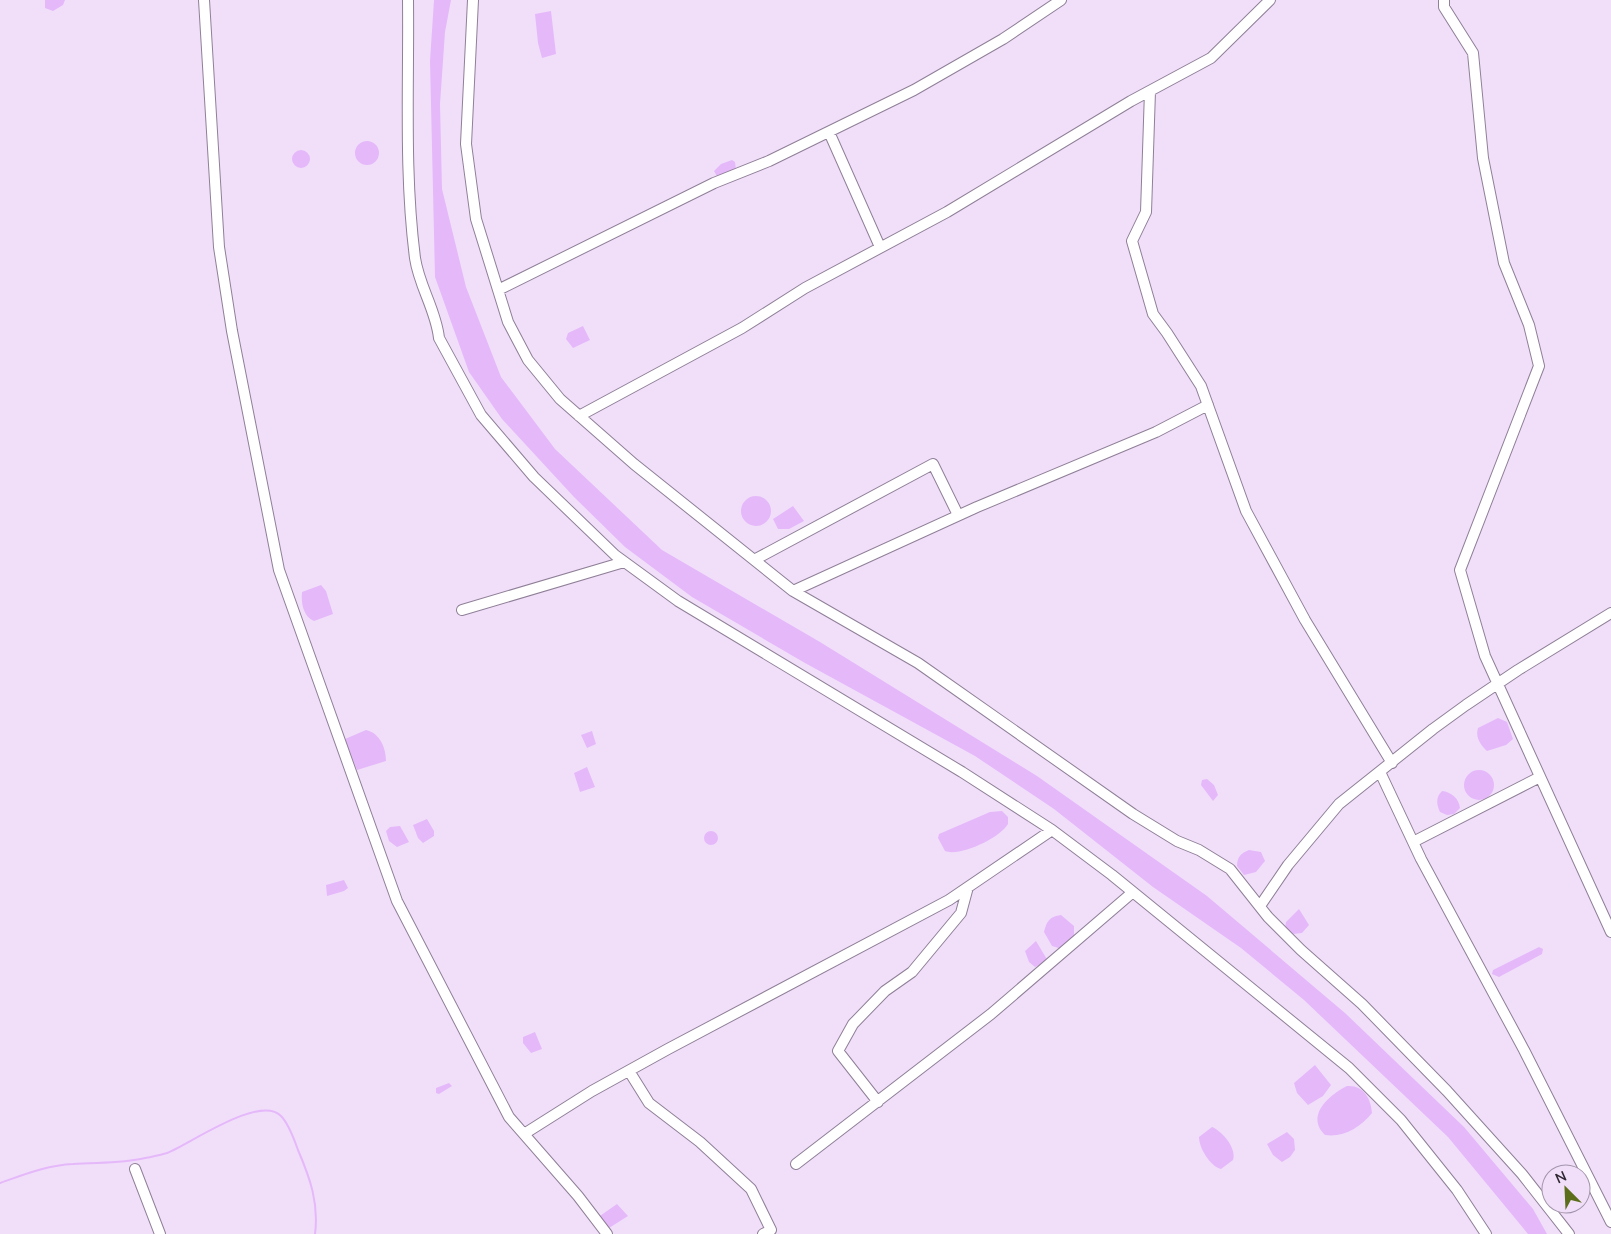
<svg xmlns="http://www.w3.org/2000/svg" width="1611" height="1234" font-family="'Nunito Sans',sans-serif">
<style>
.water{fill:#e5b8fa}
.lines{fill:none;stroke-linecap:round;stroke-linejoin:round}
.stream{stroke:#e5b8fa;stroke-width:2}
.minor-casing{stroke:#8f7f97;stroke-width:12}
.minor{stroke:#fff;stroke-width:10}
</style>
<rect width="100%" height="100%" fill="#f1dffa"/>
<path class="water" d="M45,0h20l-2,5 -10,6 -8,-3z
M434,0h17l-6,32 -5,72 2,85 24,98 35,90 54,72 107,101 158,92 217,134 170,120 138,117 119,114 69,82 14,25h-19l-80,-97 -144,-137 -63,-52 -88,-61 -99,-78 -79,-53 -170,-93 -113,-66 -67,-50 -51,-50 -72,-78 -33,-47 -34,-95 -5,-216z
M551,11l5,43 -14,4 -4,-15 -3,-29z
M355 153a12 12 0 1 1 24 0a12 12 0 1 1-24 0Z
M292 159a9 9 0 1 1 18 0a9 9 0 1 1-18 0Z
M732,160l3,2 1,8 -18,8 -4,-7 7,-7z
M583,326l7,14 -17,8 -7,-9 2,-6z
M741 511a15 15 0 1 1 30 0a15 15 0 1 1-30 0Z
M793,506l11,15 -15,8h-11l-5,-10z
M321,585l5,6 7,23 -19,7c-11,-5 -13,-18 -12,-29z
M1498,718l9,4 6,17 -7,6 -19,6c-6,-6 -12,-13 -9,-23z
M366,730c14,3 20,18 20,31l-29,9 -12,-31z
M592,731l4,13 -9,4 -6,-13z
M587,767l8,20 -15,5 -6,-19z
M1464 785a15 15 0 1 1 30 0a15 15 0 1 1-30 0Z
M1207,779l7,6 4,10 -5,6 -12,-16 1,-5z
M1442,791c9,1 17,7 18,17l-6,6 -7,1 -7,-3c-4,-9 -4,-15 2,-21z
M1002,811l6,6v7c-8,14 -48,33 -63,27l-7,-13 1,-4 51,-22z
M427,819l7,12v5l-11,7 -5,-5 -5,-13z
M400,826l9,16 -12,5 -8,-6 -3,-10 4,-4z
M704 838a7 7 0 1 1 14 0a7 7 0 1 1-14 0Z
M1249,850l12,2 4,9 -9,11 -12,3 -7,-9c0,-9 4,-13 12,-16z
M344,880l4,8 -4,3 -17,5 -1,-11z
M1299,909l10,16 -7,8 -9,1 -8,-6 1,-6z
M1061,915l13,11v12l-12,11 -10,-3 -8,-14c3,-11 5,-15 17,-17z
M1036,941l12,20 -13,6 -6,-5 -4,-11z
M1539,947l4,2 -1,5 -43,23 -7,-3 1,-4z
M535,1032l7,17 -11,4 -8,-10v-6z
M1315,1065l16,20 -8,11 -15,9 -11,-12 -3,-10z
M449,1083l3,3 -13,8 -3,-1v-5z
M1347,1086c17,-1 24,13 25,27 -11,14 -29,25 -47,22 -20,-19 4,-40 22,-49z
M1212,1127c10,4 25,21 21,33l-12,9c-11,-3 -22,-21 -22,-32z
M1287,1132l7,7 1,11 -5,7 -8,5 -9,-7 -6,-11z
M617,1204l11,12 -19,12 -8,-2 -4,-8z"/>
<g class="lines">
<path class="stream" d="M0,1183c23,-8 48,-18 73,-19 25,-2 47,0 72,-6 7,-1 15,-3 22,-5 23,-9 93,-59 114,-37 8,8 13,23 17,34 12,28 21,53 17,84"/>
<defs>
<path id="minor" d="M204,0l15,247 13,84 47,239 118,331 112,216 69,79 29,38
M408,0c1,86 -4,172 7,258 4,28 21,52 24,80l42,77 53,62 81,78 63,46 284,171 90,58
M473,0l-7,144 10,75 32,103 20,38 32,39 74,65 159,127 125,72 215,151 44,27 22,9 31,19 38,48 33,33 61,54 85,87 75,83 47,60
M1444,0v7l29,46 10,105 21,105 25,62 10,41 -79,204 25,86 126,276
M1150,91l-4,121 -14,29 21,73 14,19 34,53 45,125 59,109 87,143
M829,132l51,115
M498,290l216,-107 55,-22 145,-71 89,-51 58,-39
M579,416l163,-88 63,-40 142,-76 184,-111 80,-43 59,-58
M754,560l179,-96 25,51
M793,591l184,-84 179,-75 52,-27
M462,610l162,-48
M1380,772l41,87 103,191 87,172
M1413,842l127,-65
M1260,906l28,-41 51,-61 94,-75 33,-24 52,-35 93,-57
M629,1071l20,32 51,39 51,47 20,41 -8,4
M878,1102l-40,-51 15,-27 32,-33 27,-19 49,-59 7,-26
M524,1134l68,-43 76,-42 281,-149 103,-70 60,45 237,193 52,52 56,70 29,44
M796,1164l195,-150 142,-122
M135,1169l25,65"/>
</defs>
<use href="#minor" class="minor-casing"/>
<use href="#minor" class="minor"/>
</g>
<g transform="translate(1566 1189) rotate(336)"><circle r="24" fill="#f1dffa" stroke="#a395aa"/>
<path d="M0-4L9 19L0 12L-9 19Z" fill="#5d6e1a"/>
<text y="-8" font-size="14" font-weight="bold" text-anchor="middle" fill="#2e2731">N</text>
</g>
</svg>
